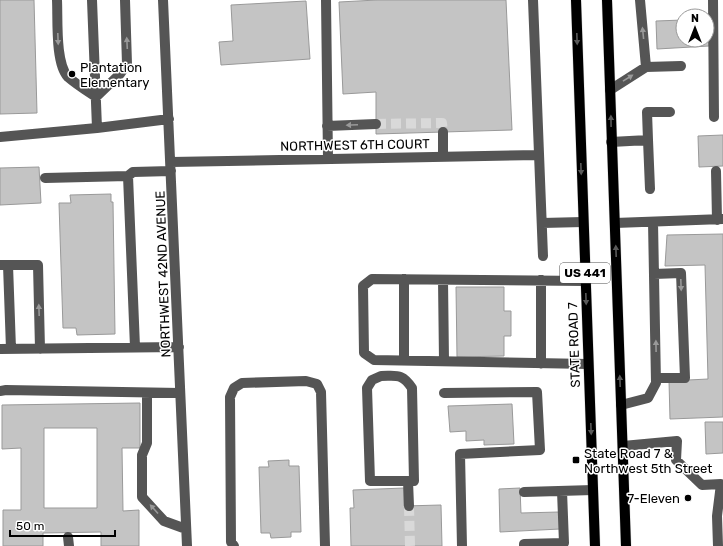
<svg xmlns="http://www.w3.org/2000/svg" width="723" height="546" font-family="Rubik,sans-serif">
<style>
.building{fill:#c4c4c4;stroke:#999;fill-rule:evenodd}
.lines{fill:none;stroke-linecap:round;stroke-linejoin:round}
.minor-tunnel{stroke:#d9d9d9;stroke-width:10;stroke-dasharray:10 5;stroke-linecap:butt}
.major-casing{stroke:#dbdbdb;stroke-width:11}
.minor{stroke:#555;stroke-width:10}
.major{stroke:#000;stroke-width:10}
.oneway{fill:#999}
.oneway2{fill:#595959}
.poi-dot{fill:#000;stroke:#fff;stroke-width:1.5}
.labels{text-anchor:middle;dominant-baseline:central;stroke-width:3;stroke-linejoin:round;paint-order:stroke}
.shield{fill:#fff;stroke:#4c4c4c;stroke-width:1}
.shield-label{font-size:12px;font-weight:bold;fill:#000}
.poi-label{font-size:13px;fill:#000;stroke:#fff;text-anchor:start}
.street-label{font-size:13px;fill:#000;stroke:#fff}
</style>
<rect width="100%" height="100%" fill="#fff"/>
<path class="building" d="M0,0h34l3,113 -37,1z
M377,0h129l6,130 -136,4v-42l-33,2 -4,-92z
M306,1l4,58 -89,6 -2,-23 14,-1 -2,-36z
M707,19h1l1,27 -52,3 -1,-28 27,-1v20h24z
M723,135v31l-24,1 -1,-31z
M39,167l2,36 -41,2v-37z
M111,194v8h2l2,132 -38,1 -1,-7h-13l-4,-125h12l-1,-8z
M723,234v183l-53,2 -1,-38 39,-2 -3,-114 -40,1 2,-31z
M456,287h48v24h7v25h-7v20l-47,1z
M140,403v45h-18l1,63 16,-1v36h-38v-14l-58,1v13h-40v-36h18v-62l-19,1v-44zM44,428h53v80h-53z
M512,404l2,40 -30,1v-5l-18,1v-10l-16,1 -2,-26z
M705,422h18v31l-17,1z
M289,460v6h10l2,66h-10v5l-20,1 -1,-5h-9l-2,-66h10l-1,-6z
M404,488v18l37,-1 1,41h-91l-1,-38h4l-1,-18z
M520,488l1,25 38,-1 1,17 -60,3 -1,-43z"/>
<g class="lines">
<path class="minor-tunnel" d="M376,124l66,-1 1,9
M409,506l1,40"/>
<defs>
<path id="major" d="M576,0l19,546
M607,0l19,546"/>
</defs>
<use href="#major" class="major-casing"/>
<path class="minor" d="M57,0c1,19 -2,63 11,77 8,7 19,14 28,20l24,-23 7,-10 -2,-64
M92,0l5,128 72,-9
M163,0l24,546
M326,0l2,159
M533,0l10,256
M640,0l6,67
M713,0l1,117
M610,90l36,-23 35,-1
M327,126l49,-2
M443,132v24
M0,137l97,-9
M648,140l2,49
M611,142l37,-2 -1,-28h23
M171,162l368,-7
M716,171l1,49
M128,176l5,-4 38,-1
M45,178l83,-2 7,171
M542,223l41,-1
M615,223l108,-4
M0,265h8l3,84
M8,265h30l2,84
M654,274l27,-1 4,105h-29
M404,279v82
M443,280l1,81
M541,280v84
M585,281l-213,-2 -9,7 1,67 10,7 214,4
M0,349l179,-2
M381,376c16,0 21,-3 31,12l2,93h-44l-3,-93 5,-8z
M0,391l6,-1 174,3
M147,393v50l-5,12v42l22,24 22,8
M444,393l93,-1 3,58 -80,4 2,92
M621,405l27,-7 8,-15 -3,-161
M623,446l54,-5 -1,19 26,25 19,-1 -4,32 1,30
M408,481l1,25
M524,492l69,-2
M68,537l1,9
M234,546l-3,-4 -1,-145 4,-9 8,-5 64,-2 11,3 4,8 4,154
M524,546v-2l40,-1 -2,-52"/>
<use href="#major" class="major"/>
</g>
<defs><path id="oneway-solid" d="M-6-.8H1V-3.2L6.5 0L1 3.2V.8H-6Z"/></defs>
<g class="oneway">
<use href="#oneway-solid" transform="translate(643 33) rotate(-96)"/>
<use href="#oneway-solid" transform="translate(58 39) rotate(88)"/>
<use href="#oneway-solid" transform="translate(127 43) rotate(-93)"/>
<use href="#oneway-solid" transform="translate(628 78) rotate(-32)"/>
<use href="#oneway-solid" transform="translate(352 125) rotate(178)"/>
<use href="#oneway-solid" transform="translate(681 285) rotate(88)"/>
<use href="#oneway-solid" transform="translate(39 310) rotate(-92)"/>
<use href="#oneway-solid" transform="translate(656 346) rotate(-91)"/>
<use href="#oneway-solid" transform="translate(154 509) rotate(-132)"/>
</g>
<g class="oneway2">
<use href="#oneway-solid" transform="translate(577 39) rotate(88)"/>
<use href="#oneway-solid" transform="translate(611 121) rotate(-91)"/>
<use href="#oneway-solid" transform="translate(581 169) rotate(88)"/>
<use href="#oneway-solid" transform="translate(616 251) rotate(-92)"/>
<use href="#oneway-solid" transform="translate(586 299) rotate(88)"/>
<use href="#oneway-solid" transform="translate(620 381) rotate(-92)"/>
<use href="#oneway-solid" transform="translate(591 429) rotate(88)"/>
</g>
<g class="poi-dot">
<circle cx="72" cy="74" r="4"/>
<rect x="572" y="456" width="8" height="8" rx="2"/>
<circle cx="688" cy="498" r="4"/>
</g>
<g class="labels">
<rect class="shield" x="560" y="263" width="50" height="20" rx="3"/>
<g class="shield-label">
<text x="585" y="273">US 441</text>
</g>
<g class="poi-label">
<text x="80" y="67">Plantation<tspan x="80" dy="15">Elementary</tspan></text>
<text x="584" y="453">State Road 7 &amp;<tspan x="584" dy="15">Northwest 5th Street</tspan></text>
<text x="680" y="498" text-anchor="end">7-Eleven</text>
</g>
<g class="street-label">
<text transform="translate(355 145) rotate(-1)">NORTHWEST 6TH COURT</text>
<text transform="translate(163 274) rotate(-92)">NORTHWEST 42ND AVENUE</text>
<text transform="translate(574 345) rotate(-92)">STATE ROAD 7</text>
</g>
</g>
<g transform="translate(695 28)"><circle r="19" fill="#ffffff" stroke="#999999"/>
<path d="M0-3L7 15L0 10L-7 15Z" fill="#000000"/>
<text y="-6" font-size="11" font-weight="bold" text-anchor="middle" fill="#000000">N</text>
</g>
<path d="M10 530v6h105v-6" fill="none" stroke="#000000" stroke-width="2"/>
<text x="16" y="530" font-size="12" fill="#000000" stroke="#ffffff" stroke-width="3" paint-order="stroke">50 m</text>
</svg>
